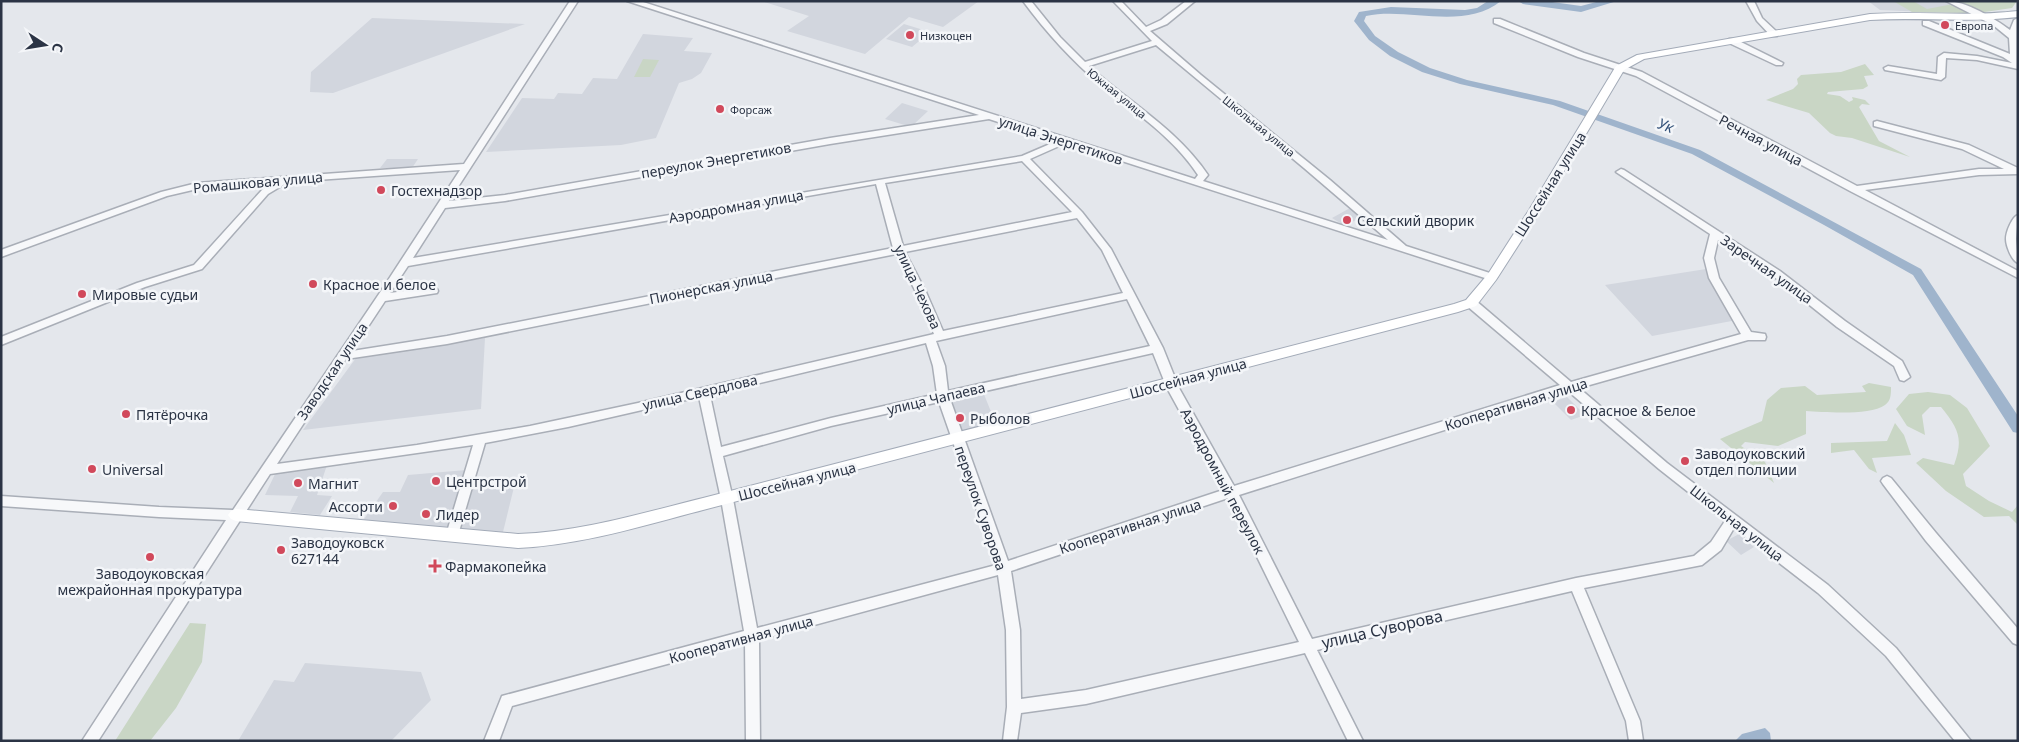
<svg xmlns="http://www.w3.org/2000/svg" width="2019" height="742" font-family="'Noto Sans',sans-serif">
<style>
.built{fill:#d2d6de}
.green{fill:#c9d6c5}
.water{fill:#9fb4cc}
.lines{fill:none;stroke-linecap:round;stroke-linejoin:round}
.river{fill:#9fb4cc;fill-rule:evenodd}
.minor-casing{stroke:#a9aeb7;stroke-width:3}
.major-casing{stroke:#a3abb8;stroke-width:2}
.minor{fill:#f7f8fa;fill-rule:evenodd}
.major{fill:#fff;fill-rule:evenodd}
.poi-dot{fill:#d1495b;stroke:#f4f6f9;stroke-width:2}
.labels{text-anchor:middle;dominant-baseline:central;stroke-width:5;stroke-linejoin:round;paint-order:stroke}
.far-poi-label{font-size:11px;fill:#2b3445;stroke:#f4f6f9;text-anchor:start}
.far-street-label{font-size:11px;fill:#2b3445;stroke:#f4f6f9}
.street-label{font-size:14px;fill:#2b3445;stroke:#f4f6f9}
.poi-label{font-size:14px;fill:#2b3445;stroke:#f4f6f9;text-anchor:start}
.water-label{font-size:15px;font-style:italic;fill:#34527a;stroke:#f4f6f9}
.near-street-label{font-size:16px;fill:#2b3445;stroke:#f4f6f9}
</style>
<rect width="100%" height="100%" fill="#e4e7ec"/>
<path class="built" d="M761,1h218l-36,26 -34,-10 -44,37 -78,-23 22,-15z
M1868,1h80l25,13 -93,-4z
M372,18l153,6 -192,69 -23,-1 1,-20z
M904,24l26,8 -18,15 -26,-8z
M643,34l50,4 -9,13 28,2 -11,20 -9,6 -13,4 -23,55 -35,7 -135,7 36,-54 32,1 4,-6 24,1 11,-16 24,1z
M902,103l26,8 -17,16 -26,-8z
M387,159h31l-6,9h-32z
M1350,208l13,8 -18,10 -13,-8z
M1706,269l31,51 -85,16 -47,-51z
M485,338l-4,71 -178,21 53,-72z
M983,392l13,32 -35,8 -12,-33z
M1567,397l18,18 -14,5 -18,-18z
M327,465l-10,30 15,1 -12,19 -30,-3 8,-16 -33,-1 12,-25z
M466,470l-19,59 -85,-7 21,-30h17l8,-17z
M515,483l-12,49 -47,-3 15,-43z
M1739,534l15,13 -13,8 -15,-14z
M305,663l116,9 10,28 -40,41h-153l36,-61 20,2z"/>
<path class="green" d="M1893,1h20l14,8 26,-5 17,9 -58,-1z
M1952,1h65l-5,7 -34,5z
M643,59l16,1 -9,17h-16z
M1865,64l9,11 -10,1 4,10 -5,3 -35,3 -1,2 13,2 9,6 4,-2 -1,-3 13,3 5,5 -8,-1 -3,3 20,34 31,16 -58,-19 -16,-2 -6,-3 -21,-20 -43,-13 27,-11 5,-5 -1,-5 4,-4 40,-3z
M1869,383l22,4c0,7 0,14 -6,18 -15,11 -61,7 -79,6v23l-28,12 -33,-4 -4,4 24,16 9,21 -54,-44 42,-18 5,-21 14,-12 24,-2 12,9 49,-3 -4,-6z
M1928,392l22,3 17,13 23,38 -27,28 3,12 23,15 23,11 6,-7v20l-9,-9 -25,1 -38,-26 -30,-28 7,-5 31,7c10,-27 4,-37 -13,-58h-11l-8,8 3,20 -18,-9 -11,-17 13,-15z
M1895,423l9,12 7,20 -39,3 5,15 -8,-4 -15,-19 -23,3v-10l56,-2z
M190,623l16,1 -4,38 -26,46 -26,33h-35z"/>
<path class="water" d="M1765,728l5,5 1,8h-36l7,-7z"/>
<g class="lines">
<path class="river" d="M1488,1h13c-37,30 -93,6 -135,15l-2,5 11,15 23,16 32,16 37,12 93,21 140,49 221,119 97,147v17l-5,-1 -100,-157 -89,-50 -132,-71 -139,-49 -93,-21 -38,-12 -32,-16 -21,-16 -15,-19 5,-9 32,-5 74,3 12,-2z
M1518,1h27l36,5 19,-5h17l-36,11 -58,-8z"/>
<defs>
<path id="minor" d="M570,1h8l-129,200 56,-6 325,-57 149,-23 -352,-114h13l555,178 3,-4c-25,-38 -62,-62 -97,-90 -30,-25 -55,-53 -78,-84h8l29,36 25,25 67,-21 -39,-40h8l25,26 15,-7 25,-19h9l-28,23 -17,7 51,44 129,105 76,66 90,29 1,2 -5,3 -4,-1 -422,-136 -36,16 52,53 29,37 52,99 16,40 55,98 326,-101 -93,-79 -1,-3 1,-3h8l96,82 170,-48 -32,-56 -5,-20 6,-24 -94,-62 5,-3 3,1 156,101 65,50 57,40 8,16 -6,4 -4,-1 -6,-14 -57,-39 -65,-52 -54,-35 -4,18 5,20 32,54 14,2 1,3 -1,3h-17l-169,48 88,75 161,122 68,63 75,93h-16l-69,-85 -68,-63 -84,-65 -13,22 -19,15 -118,23 56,133 3,20h-14l-3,-20 -54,-130 -255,59 46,91h-15l-43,-88 -219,51 -65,9 -4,28h-14l4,-34 -1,-77 -8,-55 -239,65 1,101h-14l-1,-98 -233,63 -13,35h-15l18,-45 242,-65 -23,-132 -22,-102 -131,30 -83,16 -27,92 -1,4 -5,1 -5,-1 -1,-4 27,-90 -203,29 -172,267h-16l144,-221 -67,-3 -158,-11v-10l158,11 74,3 148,-219 79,-121 -172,12 -20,12 -66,75 -57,18 -144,58v-8l136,-54 57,-18 68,-75 11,-7 -76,6 -30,7 -166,61v-7l160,-58 36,-9 267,-19zM1156,45l148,123 84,72 -185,-59 5,-6c-31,-46 -78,-72 -119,-109zM989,119l68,22 -35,15 -609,102 32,-50 60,-7 325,-57zM1022,161l50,51 -169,34 -18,-63zM876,184l17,64 -446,88 -95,15 33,-50 52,-8 1,-2 -1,-2 -4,-2 -43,6 18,-27zM1077,218l25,32 21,43 -180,38 -17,-39 -21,-40zM896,254l20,38 18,42 -296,69 -108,23 -113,19 -140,19 69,-105 101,-15zM1127,299l23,47 -202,45 -3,-25 -9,-25zM926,343l7,23 4,28 -106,24 -110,29 -11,-52zM1153,353l14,35 56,102 -215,71 -58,-162zM1568,391l91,78 66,52 -14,21 -17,14 -118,22 -264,61 -73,-144zM939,402l57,163 -239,63 -24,-129 -10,-43 108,-30zM1228,498l71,144 -213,48 -65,9 -1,-69 -9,-59z
M1746,1h8l8,17 15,14v4h-6l-14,-15z
M1946,1c20,0 48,17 64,29l4,-10 4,-2v51l-41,-9 -31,-2 -1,19 -4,3 -56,-10 -1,-2 4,-2 49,8 1,-17 6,-4 33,3 35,7 -9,-6 -80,-32v-4h6l81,33 -1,-16 -16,-13z
M1494,19h6l84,34 58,19 215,114 122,-17h25l-42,-20 -88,-23v-4l3,-1 92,24 49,23v6l-39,1 -114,15 153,81v7l-168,-87 -214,-115 -58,-19 -84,-34z
M1729,39h6l48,24 -1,2h-6l-47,-22z
M2018,215l-2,24 2,24c-6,-2 -12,-17 -12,-24 0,-7 6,-22 12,-24z
M1887,476l4,2 45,55 82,96v16l-5,-2 -87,-102 -43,-57 -2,-3 2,-3z"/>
<path id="major" d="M2018,11v6c-49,6 -99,0 -148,3l-226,39 -20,11 -83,140 -45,70 -20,26 -18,6 -755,198c-61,16 -122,35 -185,38l-282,-27 -5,-2 -3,-4 3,-4 5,-2 282,25c63,-2 124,-21 185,-36l751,-194 12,-4 22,-26 41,-64 87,-144 21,-11 233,-41c49,-3 99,3 148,-3z"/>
</defs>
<use href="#minor" class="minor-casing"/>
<use href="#major" class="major-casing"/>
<use href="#minor" class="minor"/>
<use href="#major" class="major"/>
</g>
<g class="poi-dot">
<circle cx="1945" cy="25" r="5"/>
<circle cx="910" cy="35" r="5"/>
<circle cx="720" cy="109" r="5"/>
<circle cx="381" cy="190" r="5"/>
<circle cx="1347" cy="220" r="5"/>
<circle cx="313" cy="284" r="5"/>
<circle cx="82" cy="294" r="5"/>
<circle cx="1571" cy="410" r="5"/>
<circle cx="126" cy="414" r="5"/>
<circle cx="960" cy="418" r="5"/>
<circle cx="1685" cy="461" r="5"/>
<circle cx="92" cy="469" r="5"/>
<circle cx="436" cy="481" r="5"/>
<circle cx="298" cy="483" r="5"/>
<circle cx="393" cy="506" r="5"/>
<circle cx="426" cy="514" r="5"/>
<circle cx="281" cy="550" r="5"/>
<circle cx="150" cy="557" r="5"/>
<path d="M432.5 558.5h5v5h5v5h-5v5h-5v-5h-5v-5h5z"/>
</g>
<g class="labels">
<g class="far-poi-label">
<text x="1955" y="25">Европа</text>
<text x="920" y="35">Низкоцен</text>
<text x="730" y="109">Форсаж</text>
</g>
<g class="far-street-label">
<text transform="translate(1117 93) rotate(39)">Южная улица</text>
<text transform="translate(1259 126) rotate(39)">Школьная улица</text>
</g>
<g class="street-label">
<text transform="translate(1061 140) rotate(18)">улица Энергетиков</text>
<text transform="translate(1761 140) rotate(28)">Речная улица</text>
<text transform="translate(716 160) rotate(-10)">переулок Энергетиков</text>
<text transform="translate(258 182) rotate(-5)">Ромашковая улица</text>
<text transform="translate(1550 184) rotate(-58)">Шоссейная улица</text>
<text transform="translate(736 206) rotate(-10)">Аэродромная улица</text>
<text transform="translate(1767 269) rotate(35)">Заречная улица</text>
<text transform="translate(711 287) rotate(-11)">Пионерская улица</text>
<text transform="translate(918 287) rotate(65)">улица Чехова</text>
<text transform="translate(332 371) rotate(-56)">Заводская улица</text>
<text transform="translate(1188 378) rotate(-15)">Шоссейная улица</text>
<text transform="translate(700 392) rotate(-13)">улица Свердлова</text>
<text transform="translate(936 398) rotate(-13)">улица Чапаева</text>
<text transform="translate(1516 404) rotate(-17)">Кооперативная улица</text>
<text transform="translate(797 481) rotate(-14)">Шоссейная улица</text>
<text transform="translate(1223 481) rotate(62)">Аэродромный переулок</text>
<text transform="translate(981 508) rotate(71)">переулок Суворова</text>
<text transform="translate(1737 523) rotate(38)">Школьная улица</text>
<text transform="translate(1130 526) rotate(-18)">Кооперативная улица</text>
<text transform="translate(741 639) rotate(-15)">Кооперативная улица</text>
</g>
<g class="poi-label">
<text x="391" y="190">Гостехнадзор</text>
<text x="1357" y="220">Сельский дворик</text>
<text x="323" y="284">Красное и белое</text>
<text x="92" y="294">Мировые судьи</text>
<text x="1581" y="410">Красное &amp; Белое</text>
<text x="136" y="414">Пятёрочка</text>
<text x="970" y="418">Рыболов</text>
<text x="1695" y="453">Заводоуковский<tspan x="1695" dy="16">отдел полиции</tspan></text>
<text x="102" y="469">Universal</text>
<text x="446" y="481">Центрстрой</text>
<text x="308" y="483">Магнит</text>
<text x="383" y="506" text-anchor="end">Ассорти</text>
<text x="436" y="514">Лидер</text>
<text x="291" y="542">Заводоуковск<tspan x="291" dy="16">627144</tspan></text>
<text x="445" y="566">Фармакопейка</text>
<text x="150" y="573" text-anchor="middle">Заводоуковская<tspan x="150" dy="16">межрайонная прокуратура</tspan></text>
</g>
<g class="water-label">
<text transform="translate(1666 125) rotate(19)">Ук</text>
</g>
<g class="near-street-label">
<text transform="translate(1382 629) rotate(-13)">улица Суворова</text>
</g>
</g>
<rect width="2019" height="742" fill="none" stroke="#2b3445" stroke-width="5"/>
<g transform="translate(45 45) rotate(102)" stroke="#f4f6f9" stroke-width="4" paint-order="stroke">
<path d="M0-4L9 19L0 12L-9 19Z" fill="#2b3445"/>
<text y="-8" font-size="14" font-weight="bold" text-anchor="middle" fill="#2b3445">С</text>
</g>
</svg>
